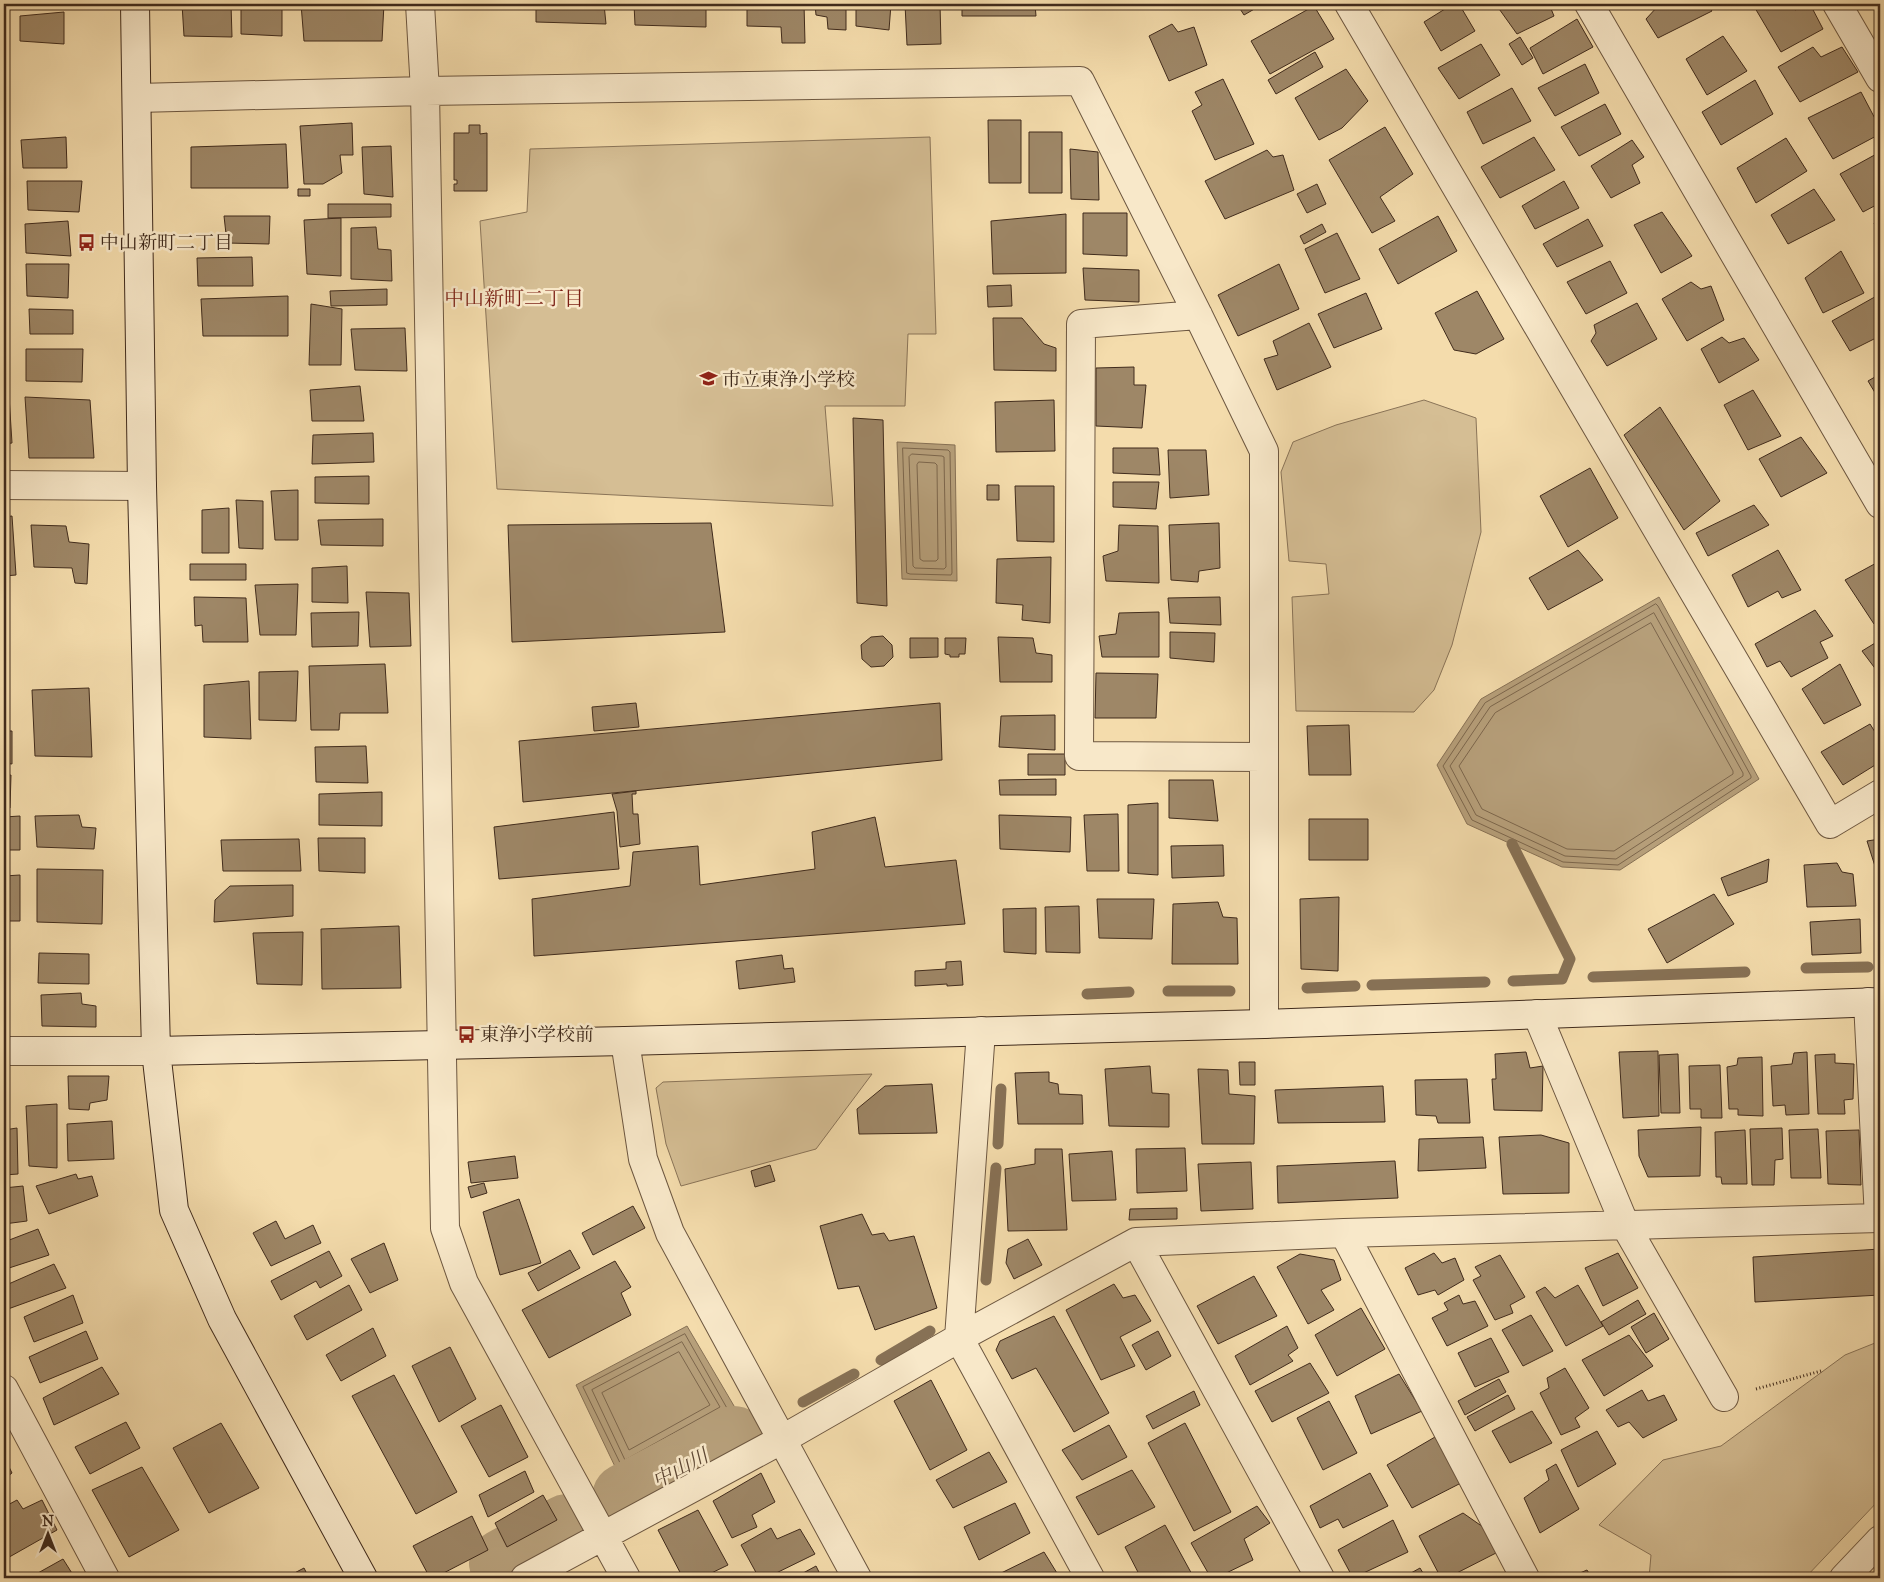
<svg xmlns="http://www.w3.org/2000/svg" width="1884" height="1582" font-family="'IM FELL Great Primer','Noto Serif JP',serif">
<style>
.green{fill:#d5be94;stroke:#8a7458}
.water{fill:#b7a07b;stroke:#877155}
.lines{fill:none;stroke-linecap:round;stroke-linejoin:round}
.shore{stroke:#7c664c;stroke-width:1}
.stream{stroke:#877155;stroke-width:11}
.river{stroke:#b7a07b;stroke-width:68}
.building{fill:#9e8767;stroke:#402b1c}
.street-casing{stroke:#6d5740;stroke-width:30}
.secondary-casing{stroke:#402b1c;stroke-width:30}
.path{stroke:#402b1c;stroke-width:3;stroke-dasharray:1 2.5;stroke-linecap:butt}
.street{stroke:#f8e8c9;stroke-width:28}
.secondary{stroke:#f8e8c9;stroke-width:28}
.labels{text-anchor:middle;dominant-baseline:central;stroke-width:5;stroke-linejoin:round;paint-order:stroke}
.poi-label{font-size:19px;fill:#402b1c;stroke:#f8e8c9;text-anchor:start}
.neighbourhood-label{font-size:20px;fill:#7a1f14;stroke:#f8e8c9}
.water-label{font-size:20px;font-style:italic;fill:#5e4834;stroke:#f8e8c9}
</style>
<rect width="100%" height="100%" fill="#f4dcac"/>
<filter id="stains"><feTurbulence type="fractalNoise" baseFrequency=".004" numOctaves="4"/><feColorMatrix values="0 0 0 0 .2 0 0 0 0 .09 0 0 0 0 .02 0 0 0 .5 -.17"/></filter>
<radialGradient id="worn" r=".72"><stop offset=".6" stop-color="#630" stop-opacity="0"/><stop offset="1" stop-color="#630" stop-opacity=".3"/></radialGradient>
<path class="green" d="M930,137l6,197h-28l-3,72h-80l8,100 -336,-17 -17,-268 47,-9 3,-63z
M1424,400l52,18 5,114 -29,113 -18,45 -20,22 -118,-1 -4,-114 37,-3 -3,-30 -37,-3 -8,-89 12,-30 43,-17z
M872,1074l-56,75 -135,37 -15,-42 -10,-56 7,-6z
M1880,1341v158l-75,79h-156l2,-23 -52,-30 64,-65 58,-14 124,-91z"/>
<path class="water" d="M897,442l58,3 2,136 -55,-2z
M1659,597l100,182 -139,91 -58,-3 -95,-43 -30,-59 44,-66z
M687,1326l50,85 -117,66 -44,-92z"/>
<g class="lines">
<path class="shore" d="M903,448l45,2 2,2 2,121 -1,2 -41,-1 -3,-1z
M912,454l30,2 2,1 2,110 -2,2 -29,-1 -2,-2 -4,-109z
M919,462l16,1 2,2 1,94 -2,2h-13l-3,-2 -3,-94z
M1656,604l2,2 93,170v2l-133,87 -55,-3 -91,-42 -29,-54 42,-63z
M1654,613l89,160v3l-127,83 -51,-3 -89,-41 -26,-49 40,-59z
M1651,623l82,148v3l-119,77 -47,-2 -85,-40 -23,-43 36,-53z
M685,1334l43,76 -105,59 -40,-82z
M682,1342l38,65 -95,53 -33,-70z
M679,1352l31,53 -81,45 -27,-57z"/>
<path class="stream" d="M1512,844l58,115 -8,20 -49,2
M1806,968l62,-1
M1593,977l152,-5
M1372,985l113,-3
M1307,988l48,-2
M1168,991h62
M1087,994l42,-2
M998,1144l3,-55
M986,1280l10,-112
M881,1360l49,-29
M803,1402l51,-28
M734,1440l6,-3"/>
<path class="river" d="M626,1497l108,-57
M503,1563l64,-35"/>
</g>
<path class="building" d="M182,4h49l1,33 -48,-1z
M241,4h41v32l-41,-2z
M301,4h83l-2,37h-78z
M536,4h68l2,20 -70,-2z
M634,4h72v23l-71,-2z
M747,4h57l1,39h-23l-1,-16 -34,-1z
M815,4h31v26l-18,-1 -1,-12 -11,-2z
M856,4h35l-2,26 -33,-4z
M905,4h35l1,40 -34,1z
M962,4h73l1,12h-74z
M1237,4h26l-19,11z
M1453,4h6l16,27 -34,20 -17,-29z
M1501,4h48l5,12 -37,18 -20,-28z
M1656,4h51l5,7 -54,27 -12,-19 12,-13z
M1762,4h28l5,6 15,-6 13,25 -42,23 -26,-44z
M1314,6l20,33 -64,35 -19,-33z
M64,12v32l-44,-3v-25z
M1577,19l16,28 -50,27 -13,-26z
M1172,24l6,8 16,-5 13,38 -38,16 -20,-45z
M1723,36l24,35 -40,24 -21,-36z
M1520,37l13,21 -11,7 -13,-21z
M1481,44l19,31 -41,24 -21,-31z
M1813,47l8,10 21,-10 16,25 -58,30 -22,-35z
M1315,52l8,15 -47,27 -8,-14z
M1585,64l14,29 -44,23 -17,-28z
M1346,69l22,32 -26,27 -23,12 -24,-42z
M1223,79l31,65 -39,16 -23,-49 10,-6 -7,-13z
M1755,80l18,34 -52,31 -19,-33z
M1512,88l19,33 -48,23 -16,-32z
M1861,92l19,36v6l-47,25 -25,-41z
M1605,104l16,30 -42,22 -18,-29z
M988,120h33v63h-32z
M352,123l1,32h-13l2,18 -19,11h-19l-4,-58z
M469,125h11v9l7,-1v58h-33v-7h3v-4h-3v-47h15z
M1385,127l28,47 -33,23 15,24 -23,12 -43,-73z
M1029,132h33v61h-33z
M66,137l1,31h-44l-2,-28z
M1534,137l21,33 -55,28 -19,-31z
M1786,138l21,33 -51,32 -19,-35z
M1632,140l12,17 -12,8 8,18 -29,15 -20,-32z
M286,144l2,44h-97v-41z
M391,146l2,51 -29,-3 -2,-47z
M1070,149l28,3 1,48 -28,-1z
M1267,150l6,7 10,-2 11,35 -69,29 -20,-38z
M1880,152v51l-17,9 -23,-38z
M27,181h55l-3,31 -51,-2z
M1564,181l15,27 -44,21 -13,-23z
M1317,184l9,20 -19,9 -10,-19z
M298,189h12v7h-12z
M1814,189l21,31 -47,24 -17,-29z
M328,204h63v13l-63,1z
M1662,212l30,44 -31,17 -27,-48z
M1083,213h44v43l-44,-2z
M1066,214v59l-73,1 -2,-53z
M224,216h46l-1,28 -42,-1z
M1438,216l19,35 -59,33 -19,-35z
M341,218v58l-34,-2 -3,-54z
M1588,219l15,27 -46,21 -14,-23z
M1880,220v16l-6,-13z
M68,221l3,35 -45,-3 -1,-29z
M1322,224l4,8 -22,12 -4,-8z
M376,227l2,22 13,1 1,31 -41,-2v-51z
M1337,233l23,46 -35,14 -20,-44z
M4,239h2l2,49h-4z
M1841,251l23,42 -41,20 -18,-35z
M252,257l1,29h-55l-1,-28z
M1610,261l17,32 -41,21 -19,-32z
M26,264h43l-1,34 -41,-2z
M1279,264l20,45 -61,27 -20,-41z
M1083,268l56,2v32l-54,-2z
M1691,282l10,7 10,-3 13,34 -37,21 -25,-42z
M1011,285l1,21 -24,1 -1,-21z
M387,289v16l-56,1 -1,-15z
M1477,291l27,48 -28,15 -22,-4 -19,-37z
M1366,293l16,36 -48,19 -16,-34z
M1880,294v42l-30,15 -18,-30z
M288,296v40h-85l-2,-37z
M1637,303l20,36 -50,27 -16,-25 5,-8 -2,-8z
M311,304l31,5 -1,56h-32z
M4,309h5v29h-5z
M29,309l44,1v24h-43z
M993,318h29l22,26 12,4v23l-62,-1z
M1309,323l22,44 -54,23 -13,-31 14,-4 -5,-14z
M405,328l2,43 -52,-1 -4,-41z
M1722,337l7,6 15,-5 15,22 -40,23 -18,-34z
M26,349h57l-1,33 -56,-1z
M1134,367v18h12l-4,43 -46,-2v-58z
M1880,374v27l-12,-20z
M360,386l4,35h-52l-2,-31z
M1753,390l28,46 -33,14 -24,-45z
M9,396l3,47 -8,1v-47z
M25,397l65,3 4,58h-65z
M1054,400l1,51 -59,1 -1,-50z
M1660,407l60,94 -36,29 -60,-95z
M853,418l30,2 4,186 -30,-3z
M373,433l1,29 -62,2 1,-29z
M1801,437l26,36 -46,24 -22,-38z
M1113,448h45l2,27 -47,-2z
M1168,450h38l3,45 -39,3z
M1590,468l28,50 -50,29 -28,-51z
M369,476v28l-54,-1v-26z
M1113,482h46l-3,27 -43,-2z
M987,485h12v15h-12z
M1015,486h39v56l-37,-1z
M298,490v50h-23l-4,-49z
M236,500l27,1v48l-24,-1z
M1754,505l15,20 -61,31 -12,-23z
M229,508v45h-27v-43z
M12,516l4,59 -12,1v-59z
M383,519v27l-62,-1 -3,-25z
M711,523l14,109 -213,10 -4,-117z
M1219,523l1,45 -21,3 -1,11 -27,-2 -2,-55z
M31,525l35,1 3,16 20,2 -2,40 -12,-1 -3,-15 -38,-1z
M1119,525l39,1 1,57 -53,-2 -3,-25 15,-5z
M1578,550l25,30 -55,30 -19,-32z
M1778,550l23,40 -19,8 -4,-7 -30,16 -16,-32z
M1051,557l-1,66 -28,-3 1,-15 -27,-2 1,-44z
M1880,561v59l-6,4 -29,-44z
M190,564h56v16h-56z
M347,566l1,37 -36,-1v-34z
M298,584l-2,51h-36l-5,-50z
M366,592l43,1 2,53 -41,1z
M194,597l52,1 2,44h-45l-1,-17 -7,1z
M1220,597l1,28 -51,-2 -2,-25z
M1815,610l18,26 -13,6 8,16 -37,19 -11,-16 -13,6 -12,-23z
M359,612l-1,34 -46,1 -1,-34z
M1159,612v45h-57l-3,-21 17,-2 3,-21z
M1170,632l45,1 -1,29 -44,-4z
M883,636l9,9 1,12 -9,9 -13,1 -9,-8 -1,-14 10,-8z
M998,637l35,1 3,15 16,2v27h-52z
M910,638h28v19l-28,1z
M945,638h21l-1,16h-6v3h-9v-2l-5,-1z
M1880,640v35l-18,-24z
M385,664l3,49h-48l-1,17h-28l-2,-64z
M1840,664l21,41 -37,19 -22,-35z
M298,671l-2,50 -37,-1v-48z
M1096,673l62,1 -2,44h-61z
M249,681l2,58 -47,-2v-52z
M4,687h3v31h-3z
M89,688l3,69 -57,-1 -3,-66z
M636,703l3,24 -45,4 -2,-24z
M940,703l2,57 -419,42 -4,-61z
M1055,715v35l-56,-3 2,-31z
M1870,724l10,16v22l-37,23 -22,-33z
M1349,725l2,50h-42l-2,-49z
M4,731h8v33l-8,-1z
M366,746l2,37 -52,-1 -1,-35z
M1028,754h37v21h-37z
M11,775l-1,33h-6v-32z
M1056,779v16h-56l-1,-15z
M1169,780h44l5,41 -49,-3z
M636,791v3h-4l1,20h5l2,30 -20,3 -3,-36 -5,-17z
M382,792v34l-63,-1v-31z
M1158,803v72l-30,-2v-68z
M614,812l5,57 -120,10 -5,-52z
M1118,814l1,57h-32l-3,-56z
M79,815l3,12 14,1 -2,21 -57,-2 -2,-31z
M999,815l72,2 -1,35 -70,-3z
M20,816v34h-16v-33z
M875,817l10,50 71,-7 9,64 -431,32 -2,-57 98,-13 3,-34 65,-6 2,39 115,-16 -3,-37z
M1309,819h59v41h-59z
M318,838h47v35l-46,-2z
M299,839l2,32h-78l-2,-31z
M1880,839v43l-13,-41z
M1223,845l1,31 -52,2 -1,-32z
M1769,859l-2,23 -39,14 -7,-18z
M1837,863l5,9 11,2 3,32 -49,1 -3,-42z
M37,869l66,1 -1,54 -65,-2z
M20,875v46h-16v-45z
M293,885v31l-79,6 1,-22 15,-14z
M1714,894l20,30 -67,39 -19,-34z
M1339,897l-1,74 -37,-2 -1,-70z
M1097,899h57l-2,40 -53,-1z
M1218,902l5,15 14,1 1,46h-66l1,-60z
M1079,906l1,47 -34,-1 -1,-45z
M1036,908v46l-32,-2 -1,-43z
M1860,919l1,34 -49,2 -2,-33z
M399,926l2,62 -79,1 -1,-60z
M303,932l-1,53 -45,-1 -4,-51z
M39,953l50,1v30l-51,-1z
M782,955l2,14 9,-1 2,14 -56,7 -3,-28z
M961,961l2,24 -16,1v-2l-32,2v-15l31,-2v-7z
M81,993l1,11 14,2v21l-54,-1 -1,-31z
M1658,1051l1,65 -36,2 -4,-66z
M1526,1052l4,16 13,-2 -1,45 -48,-1 -2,-31h4l-1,-25z
M1807,1052l2,62 -23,1 -1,-10 -12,1 -2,-40 21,-2 2,-11z
M1678,1054l2,59h-19l-2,-58z
M1835,1054v9l19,1 -1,35 -9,1 1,14h-27l-3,-59z
M1762,1057l1,59 -25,-1v-6h-9l-2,-42 10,-2 1,-7z
M1239,1062h16v23h-15z
M1720,1065l2,53h-21v-9h-11l-1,-43z
M1150,1066l2,27 17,1v33l-60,-1 -4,-57z
M1198,1069l30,1 1,24 26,2 -1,48h-52z
M1049,1072v10l9,2 1,10 23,1 1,29h-65l-3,-51z
M68,1076h41l-2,24 -17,3 -1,7 -20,-1z
M1467,1079l3,44h-32l-2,-7 -20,-1 -1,-35z
M932,1084l5,49 -78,1 -2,-25 28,-23z
M1383,1086l2,36 -107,1 -3,-33z
M57,1104v64l-28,-2 -3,-60z
M112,1121l2,38 -46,2 -1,-37z
M1701,1127l-1,49 -52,1 -9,-21 -1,-26z
M17,1128l1,46 -14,1v-45z
M1782,1128l1,31 -8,1 -1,25h-22l-2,-56z
M1818,1129l3,49h-30l-2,-48z
M1745,1130l2,54h-25l-1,-7h-5l-1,-45z
M1859,1130l2,55 -33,-1 -2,-53z
M1541,1135l28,8v50l-66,1 -4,-57z
M1483,1137l3,31 -68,3 1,-32z
M1185,1148l2,43 -50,2 -1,-44z
M1035,1149h27l5,81 -59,1 -3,-62 30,-5z
M1112,1151l4,49 -44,1 -3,-47z
M515,1156l3,22 -47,5 -3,-21z
M1395,1161l3,37 -120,5 -1,-37z
M1251,1162l2,47 -52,2 -3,-47z
M770,1165l5,16 -20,6 -4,-16z
M76,1174l2,5 14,-3 6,20 -49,18 -13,-28z
M484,1183l3,10 -16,5 -3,-11z
M23,1186l4,35 -23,3v-36z
M519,1199l22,64 -41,12 -17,-63z
M633,1206l12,22 -52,27 -11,-22z
M1177,1208v11l-48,1 1,-11z
M862,1214l10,21 12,-2 5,8 25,-5 23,72 -62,22 -16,-44 -21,3 -18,-63z
M276,1221l9,18 28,-14 8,18 -50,23 -18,-33z
M38,1229l11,26 -40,13 -3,-5h-2v-21z
M1028,1239l14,26 -28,14 -8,-16 2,-14z
M384,1243l14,37 -28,13 -19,-34z
M1880,1249v46l-125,7 -2,-45z
M570,1250l10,18 -42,23 -10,-18z
M329,1251l13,25 -22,12 -4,-7 -35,19 -10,-19z
M1434,1253l8,10 13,-5 9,22 -26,15 -3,-5 -17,5 -13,-27z
M1618,1253l20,35 -35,18 -18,-38z
M1300,1254l34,6 7,20 -20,10 13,20 -26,14 -31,-57z
M1500,1255l25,42 -15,8 3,8 -18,7 -22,-40 8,-4 -6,-9z
M615,1261l16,26 -10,6 10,22 -82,43 -27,-48z
M54,1264l12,24 -58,21 -4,-13v-10z
M1254,1276l23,40 -59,28 -21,-38z
M1114,1284l9,14 12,-3 16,26 -31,16 15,29 -34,14 -35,-70z
M349,1285l13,25 -55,30 -13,-24z
M1578,1285l25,41 -37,20 -30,-54 9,-5 10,11z
M73,1295l10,28 -49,19 -10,-25z
M1459,1295l4,9 12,-3 13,25 -41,20 -15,-28 16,-8 -4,-7z
M1638,1300l8,14 -37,21 -8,-13z
M1361,1308l24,41 -48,27 -22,-41z
M1654,1313l15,26 -23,14 -15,-26z
M1531,1315l22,36 -30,15 -21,-36z
M1054,1316l55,97 -35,19 -38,-64 -24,11 -16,-29 4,-9z
M1287,1326l11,22 -10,7 5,6 -43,24 -15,-29z
M373,1328l13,28 -45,25 -15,-26z
M86,1331l12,28 -58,24 -11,-26z
M1158,1331l13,25 -25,14 -14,-25z
M1629,1335l24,31 -49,30 -22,-36z
M1491,1338l18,34 -34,15 -17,-34z
M450,1347l26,52 -37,23 -27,-56z
M1310,1363l19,30 -57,29 -17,-31z
M102,1367l17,27 -65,31 -11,-27z
M1565,1368l24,40 -14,10 5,9 -19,8 -21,-42 9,-5 -2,-10z
M1399,1374l23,37 -51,23 -16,-38z
M394,1375l63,117 -41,22 -64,-118z
M1499,1379l7,13 -41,23 -7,-14z
M931,1380l36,70 -37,20 -36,-69z
M1642,1390l6,11 16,-6 13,25 -34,18 -14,-16 -11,5 -12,-17z
M1194,1391l6,14 -47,24 -7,-13z
M1508,1395l7,14 -40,22 -8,-14z
M1329,1401l28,52 -34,17 -26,-52z
M501,1405l27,52 -39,20 -28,-51z
M1532,1411l20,32 -42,20 -18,-32z
M126,1422l14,26 -50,26 -15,-27z
M221,1423l38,65 -50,25 -36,-65z
M1185,1423l46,89 -37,19 -46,-88z
M1109,1425l18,32 -45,23 -20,-30z
M1597,1431l19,33 -38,23 -17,-37z
M1435,1437l26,46 -49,25 -25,-43z
M989,1452l18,30 -54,26 -17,-28z
M4,1457l8,16 -8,6z
M1556,1464l23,45 -39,24 -16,-35 25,-18 -3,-10z
M142,1467l37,63 -50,27 -37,-67z
M1132,1470l23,37 -57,28 -22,-38z
M525,1471l9,21 -46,25 -9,-22z
M761,1473l14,29 -23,13 5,12 -25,11 -19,-37z
M1370,1473l18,33 -45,22 -5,-9 -18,9 -10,-22z
M543,1495l14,25 -50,27 -12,-24z
M17,1500l6,9 19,-9 15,30 -53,30v-53z
M1015,1503l15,30 -51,27 -15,-33z
M1257,1506l13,17 -26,16 9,21 -37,18h-5l-20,-35z
M698,1510l30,55 -27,13h-18l-25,-48z
M1463,1513l20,14 13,26 -49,25h-6l-22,-42z
M472,1516l16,34 -54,28h-4l-17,-32z
M1393,1520l15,32 -55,26 -15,-28z
M1165,1525l29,53h-53l-16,-31z
M771,1528l6,11 23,-10 15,25 -49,24h-7l-18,-33z
M1044,1552l16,26h-69z
M63,1559l12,19h-46z
M816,1566l6,12h-28z
M304,1568l5,10h-24z
M1420,1568l6,10h-24z
M1587,1570l5,8h-24z"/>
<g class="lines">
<defs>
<path id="street" d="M420,4l5,87 20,1137 19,55 162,295
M1349,4l481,820 50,-30
M1589,4l291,500
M1837,4l43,74
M137,98l288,-7 655,-10 118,234 66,136v573
M1198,315l-117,9 -2,432 185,1
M4,485l138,1
M1537,1014l88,211 99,172
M981,1031l-22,307 131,240
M625,1041l18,118 27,74 187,345
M4,1051h152
M1344,1233l181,345
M1136,1242l184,336
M4,1389l101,189
M525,1578l256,-138 178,-102 177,-96 208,-9 535,-15 -11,-216
M1844,1578l36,-38"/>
<path id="secondary" d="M135,4l7,482 14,565 18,159 48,109 141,259
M156,1051l469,-10 639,-17 616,-22"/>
</defs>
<use href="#street" class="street-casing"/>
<use href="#secondary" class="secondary-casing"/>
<path class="path" d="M1756,1389l65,-18"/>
<use href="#street" class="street"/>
<use href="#secondary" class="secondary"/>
</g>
<defs>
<symbol id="bus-bare" viewBox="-9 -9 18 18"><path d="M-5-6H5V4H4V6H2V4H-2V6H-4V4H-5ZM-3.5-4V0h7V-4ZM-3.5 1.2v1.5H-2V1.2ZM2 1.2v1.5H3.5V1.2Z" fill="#8f2418" stroke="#f8e8c9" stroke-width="2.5" paint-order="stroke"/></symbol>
<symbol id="school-bare" viewBox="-9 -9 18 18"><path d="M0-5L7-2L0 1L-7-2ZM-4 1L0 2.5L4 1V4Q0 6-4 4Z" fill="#8f2418" stroke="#f8e8c9" stroke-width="2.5" paint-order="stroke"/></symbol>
</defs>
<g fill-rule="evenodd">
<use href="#bus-bare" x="74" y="230" width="25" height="25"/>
<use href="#school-bare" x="696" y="366" width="25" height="25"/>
<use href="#bus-bare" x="454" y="1022" width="25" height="25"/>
</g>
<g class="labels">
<g class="poi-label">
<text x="100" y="242">中山新町二丁目</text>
<text x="722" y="379">市立東浄小学校</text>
<text x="480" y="1034">東浄小学校前</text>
</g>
<g class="neighbourhood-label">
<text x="514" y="298">中山新町二丁目</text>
</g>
<g class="water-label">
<text transform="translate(680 1468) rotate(-28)">中山川</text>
</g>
</g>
<rect width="1884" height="1582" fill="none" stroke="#f4dcac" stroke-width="20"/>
<rect x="5" y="5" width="1874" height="1572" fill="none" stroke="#402b1c" stroke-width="2.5"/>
<rect x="10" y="10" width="1864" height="1562" fill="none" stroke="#402b1c"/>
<g transform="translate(48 1534)" stroke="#f8e8c9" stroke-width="4" paint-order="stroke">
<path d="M0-4L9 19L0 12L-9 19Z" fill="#402b1c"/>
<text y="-8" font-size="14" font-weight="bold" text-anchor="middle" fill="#402b1c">N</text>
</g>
<rect width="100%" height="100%" filter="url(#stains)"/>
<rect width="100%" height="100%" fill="url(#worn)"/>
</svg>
